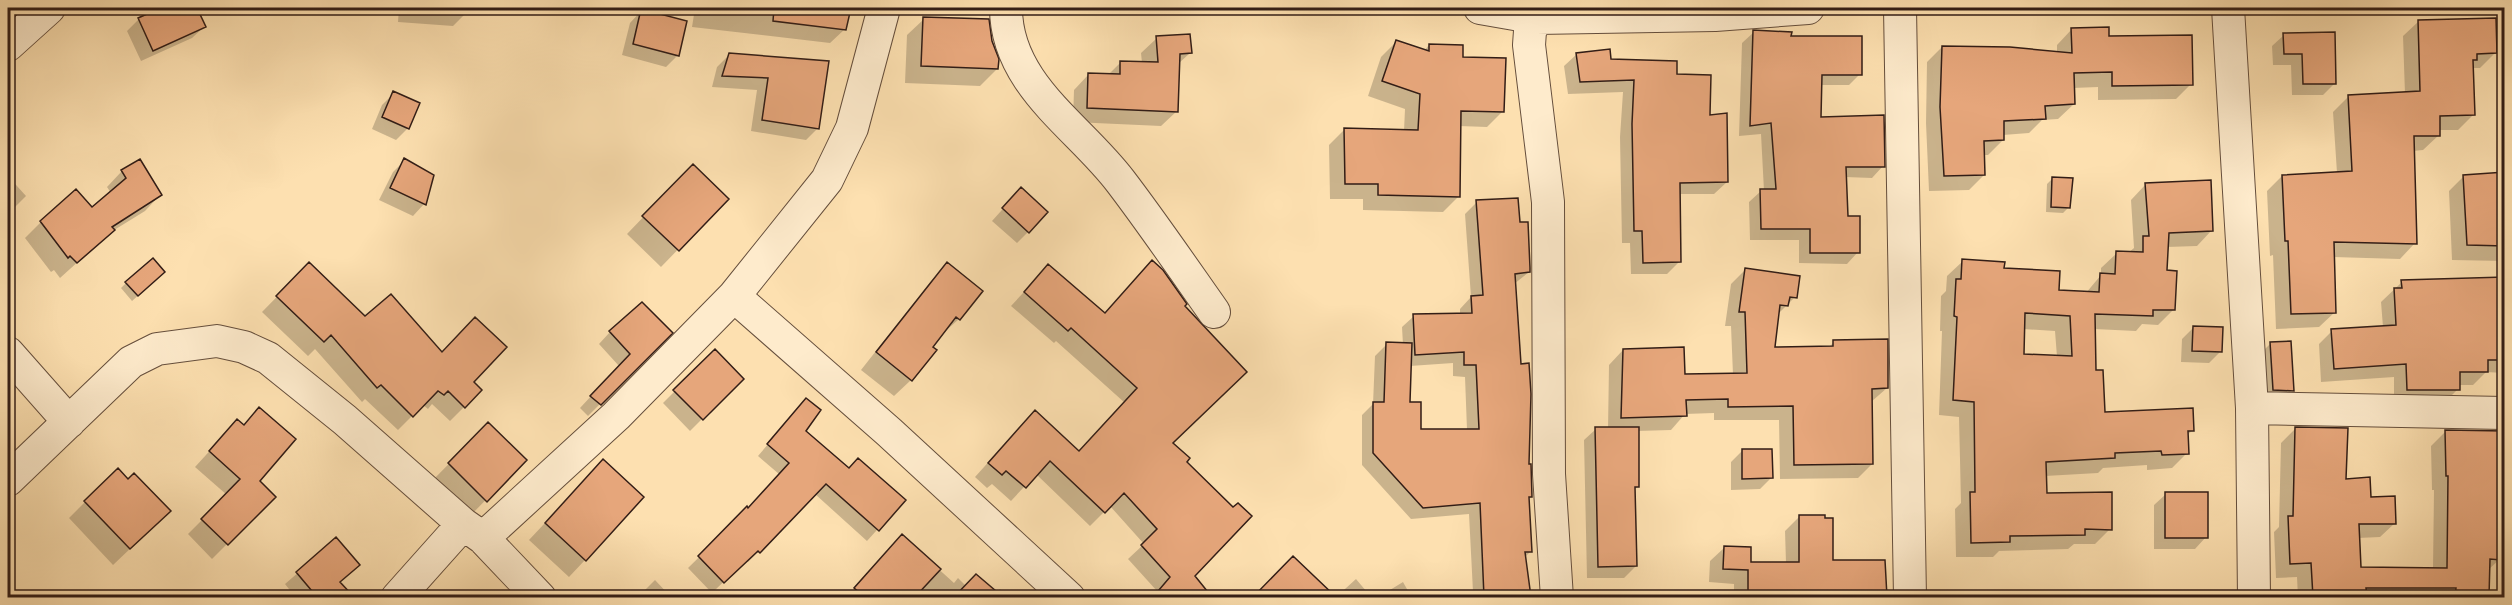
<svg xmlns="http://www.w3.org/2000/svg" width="2512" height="605" font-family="'IM FELL English',serif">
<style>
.shadow{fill:#0003;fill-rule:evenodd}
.building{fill:#e6a67b;stroke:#321d16;stroke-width:1.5;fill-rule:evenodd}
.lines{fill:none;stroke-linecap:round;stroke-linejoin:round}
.minor-casing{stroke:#654e3c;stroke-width:34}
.minor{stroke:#feebcc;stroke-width:32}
</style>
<rect width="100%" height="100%" fill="#fde0b0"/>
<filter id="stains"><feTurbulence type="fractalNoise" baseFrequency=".00333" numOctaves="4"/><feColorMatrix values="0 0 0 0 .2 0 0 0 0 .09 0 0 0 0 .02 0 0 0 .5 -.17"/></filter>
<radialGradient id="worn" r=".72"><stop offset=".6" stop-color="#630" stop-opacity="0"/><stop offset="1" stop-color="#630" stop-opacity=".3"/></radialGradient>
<path class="shadow" d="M165,8h30l9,19 -12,11 -51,23 -14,-30 12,-12z
M399,8h66v6l-12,12 -55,-4z
M515,8h19l-2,1z
M695,8h103l7,1 2,-1h28l14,3 -4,18 -15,14 -138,-16z
M641,11l37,44 -12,12 -44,-12 8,-32z
M924,19l73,50 -17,17 -75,-3 2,-48z
M2419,21l76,32 -15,15h-8l1,47 -15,15h-20l1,5 -16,15 -10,1 2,92 -15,16 -67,-2 2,55 -16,15 -43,2 -3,-74 -3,1 -3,-65 15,-15 55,-3 -4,-61 16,-16 56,-2 -2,-58z
M2072,29l36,8 83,47 -15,15 -78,1v-13l-25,1 1,16 -16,15 -16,1 -13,13 -26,2v5l-15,15h-5l1,20 -15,15 -40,1 -3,-68 1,-61 15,-15 115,6v-8z
M1754,32l36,5 70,37 -11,11h-29v34l63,47 -11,12 -27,-1 2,40 11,35 -11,12 -48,-1v-23h-49l-1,-38 12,-11h3l-3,-57 -22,2 3,-93z
M2284,35l51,48 -12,12h-31l-1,-30h-18l-1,-19z
M1157,38l33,15 -12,11 -1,47 -16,15 -88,-4 1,-32 15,-16 19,1 13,-13 21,1 -1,-10z
M1397,41l27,10 5,-6 33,14 41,52 -16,16 -28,-1v70l-16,16 -80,-2v-11h-33l-1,-54 16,-16 59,2 1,-22 -37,-13 13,-39z
M1577,54l98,22 34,41 18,65 -13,12h-35v68l-12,12h-36l-1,-31h-8l-2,-106 3,-45 -55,2 -4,-28z
M729,55l98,8 -9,65 -12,12 -55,-9 6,-41 -45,-3 5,-20z
M394,93l14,35 -12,12 -24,-11 10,-24z
M405,160l27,16 -8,28 -11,12 -34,-16 14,-28z
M122,171l38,24 -15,16 -34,21 -51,46 -6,-8 -3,2 -26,-34 16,-16 51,-12 19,-17 -4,-6z
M2504,174v87l-52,-1 -3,-69 15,-15z
M8,176l18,20 -18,18z
M2053,178l16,29 -6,6 -17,-1 1,-28z
M676,183l51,16 -66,68 -34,-33z
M2146,184l66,46 -15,16 -30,1 -1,25 7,38 -15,15 -16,-1 -6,7 -42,-2v43l9,42 90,16 -7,6 1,17 -15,15 -25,2v-5l-44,3 -5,5 -53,3 1,18 64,35 -15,15h-21l-6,5 -69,2 -6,6h-37l-1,-48 6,-6 -2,-86 -20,-2 3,-84h-2l1,-35 5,-5 1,-15 16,-15 40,8 54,23 29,1 15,-18v-7l16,-15h11l6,-5 -3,-48zM2023,329l32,2 2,26 -35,-2z
M1010,201l18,31 -11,11 -25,-22z
M1477,202l41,22 11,48 -15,12 17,213 -3,2 3,52 -7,7 5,40h-78l3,-3 19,-3 -4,-78 -58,5 -49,-54v-50l11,-11 2,-48 12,-12 16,1 -1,-18 12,-11 46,-1v-6l11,-12 -6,-83zM1453,363v13l12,1 2,53h-48l-10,-26 1,-38z
M309,264l56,54 76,36 31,28 -8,25 -14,14 -18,-17 -4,5 -5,-4 -25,25 -33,-31 -3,3 -47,-53 -7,7 -46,-44z
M947,265l12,54 -18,16 -30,45 -17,16 -33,-26 70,-89z
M1048,266l56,48 67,129 14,19 8,113 17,23h-58l5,-7 -29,-32 16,-15 -34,-38 -20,20 -54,-52 -25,27 -19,-17 -5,4 -12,-11 46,-51 58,26 46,-49 -69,-62 -2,2 -43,-37z
M1745,270l50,27 -18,18 -4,34 55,-1 6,-6 53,46 -16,14 1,62 -14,14 -78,1 -1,-59h-65v-7l-29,1 -14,16 -34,1 1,55 -4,4 2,76 -12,12h-37l-3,-138 12,-11h12l1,-64 14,-15 60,25h50l-2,-49h-6l6,-42z
M158,278l-26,23 -11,-13 5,-5z
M2504,279v94l-18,-1 -13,13h-15v4l-13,13h-51v-25l-73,5 -2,-38 13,-13 51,-4 -2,-25 21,-20z
M2194,327l26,25 -11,11 -28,-1 1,-23z
M610,332l61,1 -83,83 -8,-8 39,-42 -20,-22z
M2271,343l21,47 -11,12h-19l-3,-47z
M715,351l27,28 -52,52 -27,-28z
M259,409l-1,72 16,16 -62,62 -24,-25 39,-39 -32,-28 42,-46 6,5z
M796,411l8,20 44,39 56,30 -37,41 -52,-47 -67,68 -2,-2 -34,33 -24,-25 60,-59 31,-35 -21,-18z
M488,424l37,36 -56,57 -37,-36z
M2296,428l49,53 25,17 25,25 -15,14 -22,1 2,31h73l1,-79h-2l-1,-44 15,-15 58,9v49h-3l-1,70 -12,11v28h-190l-1,-21 -21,1 -2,-46 5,-5 2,-84z
M1742,451l29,27 -11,11 -29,1v-28z
M587,478l-2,82 -16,17 -40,-37z
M2166,494l40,43 -11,12h-41v-44z
M85,502l67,26 -39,37 -44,-47z
M1799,517l32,45h53l1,35 -151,1v-14l-25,-2 1,-21 14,-13 25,15h37l-1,-32z
M902,536l52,47 4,-5 8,8 30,7 4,-4 9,9h-163z
M336,540l22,25 -19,18 9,11 -4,4h-48l-11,-14z
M1293,558l41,40h-79z
M1356,579l16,19h-37z
M655,580l17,18h-35z
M1403,582l9,16h-35z"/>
<path class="building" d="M161,8h36l9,19 -53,24 -15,-33z
M774,8h77l-5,22 -73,-9z
M641,9l46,12 -8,35 -46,-12z
M923,17l66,2 3,22 7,18 -1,10 -77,-3z
M2496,18l1,35 -20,1v6h-4l2,55 -35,1v20h-26l3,108 -83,-2 2,71 -45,1 -3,-73h-3l-3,-66 70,-4 -4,-76 72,-4 -2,-71z
M2109,27v9l83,-1 1,50 -81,1v-14l-38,1 1,31 -30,2 1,13 -42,2v19l-20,1 1,34 -41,1 -4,-69 2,-61 68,1 62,6 -1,-25z
M1753,30l39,2 -1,4h71v39h-40l-1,42 63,-2 1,52h-39l2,49h12v37h-50v-24h-49l-1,-40h16l-5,-66 -21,3z
M2335,32l1,52h-33l-1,-30h-18l-1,-21z
M1190,34l2,19 -12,1 -2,58 -91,-4 1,-35 32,1v-13l38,1 -2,-26z
M1396,40l33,11v-7l34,1v12l43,1 -2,54 -43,-1 -1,86 -82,-2v-11h-33l-1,-56 74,2 2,-36 -38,-13z
M1610,49l1,10 66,2v13l34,1 -1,40 17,-2 1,69 -48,1 1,79 -38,1 -1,-32h-8l-2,-107 2,-44 -54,2 -4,-29z
M729,53l100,8 -10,68 -57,-9 6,-42 -46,-2z
M393,91l27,12 -11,26 -27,-12z
M404,158l30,17 -8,30 -36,-17z
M140,159l22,36 -50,32 3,3 -38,33 -7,-7 -2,2 -28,-37 36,-32 16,18 34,-29 -5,-8z
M693,164l36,35 -50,52 -37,-35z
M2505,172v74l-38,-1 -4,-70z
M2052,177l21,1 -3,30 -19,-1z
M2211,180l2,51 -44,2 -2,37 10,1 -2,39h-22v6l-58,-2 1,56h7l2,42 88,-4 1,23h-6l1,23 -27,1 -1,-4 -46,2v5l-69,4 1,31 65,-1v38l-27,-1v6l-75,1v6l-39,1 -1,-51h5l-1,-90 -21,-2 4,-83 -3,-1 2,-37h5l1,-20 43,3 -1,6 56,3 -1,19 40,2 1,-19 15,1 1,-23 27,1v-16h6l-4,-53zM2025,313l45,3 2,40 -48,-2z
M1021,187l27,25 -19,21 -27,-25z
M1518,198l2,24h8l2,46v4l-15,2 6,90 8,-1 2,31 -2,70h2l1,33h-3l3,55h-7l6,45h-47l-4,-94 -57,5 -50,-55v-51h11l2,-60 26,1 -2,59h11v27h58l-3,-64h-12v-13l-49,3 -2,-41 59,-1 -1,-17 12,-1 -7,-95z
M153,258l12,14 -27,24 -13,-14z
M1152,260l11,10 24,34 -2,2 62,66 -74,71 17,15 -3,4 46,45 5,-4 14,13 -57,60 17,21h-59l17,-20 -29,-32 16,-16 -33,-36 -19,20 -55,-52 -24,27 -20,-17 -4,4 -14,-12 47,-53 44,41 58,-63 -66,-60 -3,3 -44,-39 24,-28 57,49z
M309,262l56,54 26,-22 51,58 33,-35 32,30 -33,35 8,8 -17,18 -17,-17 -4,4 -6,-4 -25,26 -32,-32 -4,3 -46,-53 -7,7 -48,-46z
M947,262l36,29 -23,29 -4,-3 -23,30 4,3 -25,31 -36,-29z
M1745,268l55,8 -3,22 -7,-1 -2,9 -8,-1 -5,42 58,-1v-6l55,-1v49l-16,1 1,75 -79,1 -1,-59 -65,1v-8l-42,1 1,16 -66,2 2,-69 61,-2 1,27 62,-1 -2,-61h-6z
M2505,277v83h-17v12h-28v18h-53l-1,-26 -72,5 -3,-40 65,-4 -2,-37h8l-1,-8z
M642,302l31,31 -72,72 -11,-9 40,-42 -21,-23z
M2193,326l30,1 -1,25 -30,-1z
M2291,341l3,50 -21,-1 -3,-48z
M715,349l29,30 -41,41 -30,-30z
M806,398l15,12 -15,21 43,37 9,-10 48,42 -27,31 -53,-47 -66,69 -2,-2 -34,32 -26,-27 49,-50 1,2 41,-45 -22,-19z
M259,407l37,32 -36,42 16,16 -48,48 -27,-26 39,-40 -31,-28 28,-32 7,6z
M488,422l39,38 -40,42 -39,-39z
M1595,427h44v60h-4l2,79 -39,1z
M2295,427l53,1 -2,51 24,-2 1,20 24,-1 1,28h-37l2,43 86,1 1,-92h-2l-1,-46 60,1 -4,129 -11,-1 -1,38h-34l1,-9h-90l1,9h-54l-2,-34 -21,1 -2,-48h5z
M1742,449h30l1,29 -31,1z
M603,459l41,38 -58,64 -41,-38z
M118,468l10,11 6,-6 37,38 -41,38 -46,-48z
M2165,492h43v46h-43z
M1799,515h26v3h8v42h52l2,37h-139v-27l-25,-1 1,-23 27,1v15h48z
M902,534l39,35 -26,28h-50l-11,-9z
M336,537l24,28 -20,17 14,15h-37l-21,-25z
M1293,556l43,41h-83z
M976,574l27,23h-49z"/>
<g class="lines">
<defs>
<path id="minor" d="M1006,8c0,77 74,119 115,174 32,42 62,86 93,130
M1480,8l57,10
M1900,8l10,590
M2228,8l24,400 2,190
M8,45l41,-37
M734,296l155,136 180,166
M8,353l61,69
M2252,408l252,5
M8,480l123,-118 26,-13 60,-8 27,6 24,11 77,62 118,104 20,14 57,60
M483,538l133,-122 118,-120 93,-116 25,-52 32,-120
M397,598l66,-74
M1557,598l-8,-124 -1,-272 -19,-157 1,-14 7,-13 178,-3 93,-7"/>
</defs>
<use href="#minor" class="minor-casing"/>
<use href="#minor" class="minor"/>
</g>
<rect width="2512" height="605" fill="none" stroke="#fde0b0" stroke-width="30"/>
<rect x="9" y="9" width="2494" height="587" fill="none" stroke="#321d16" stroke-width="3"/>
<rect x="15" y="15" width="2482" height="575" fill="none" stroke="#321d16" stroke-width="1.5"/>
<rect width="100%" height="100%" filter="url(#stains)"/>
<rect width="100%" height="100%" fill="url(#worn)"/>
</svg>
